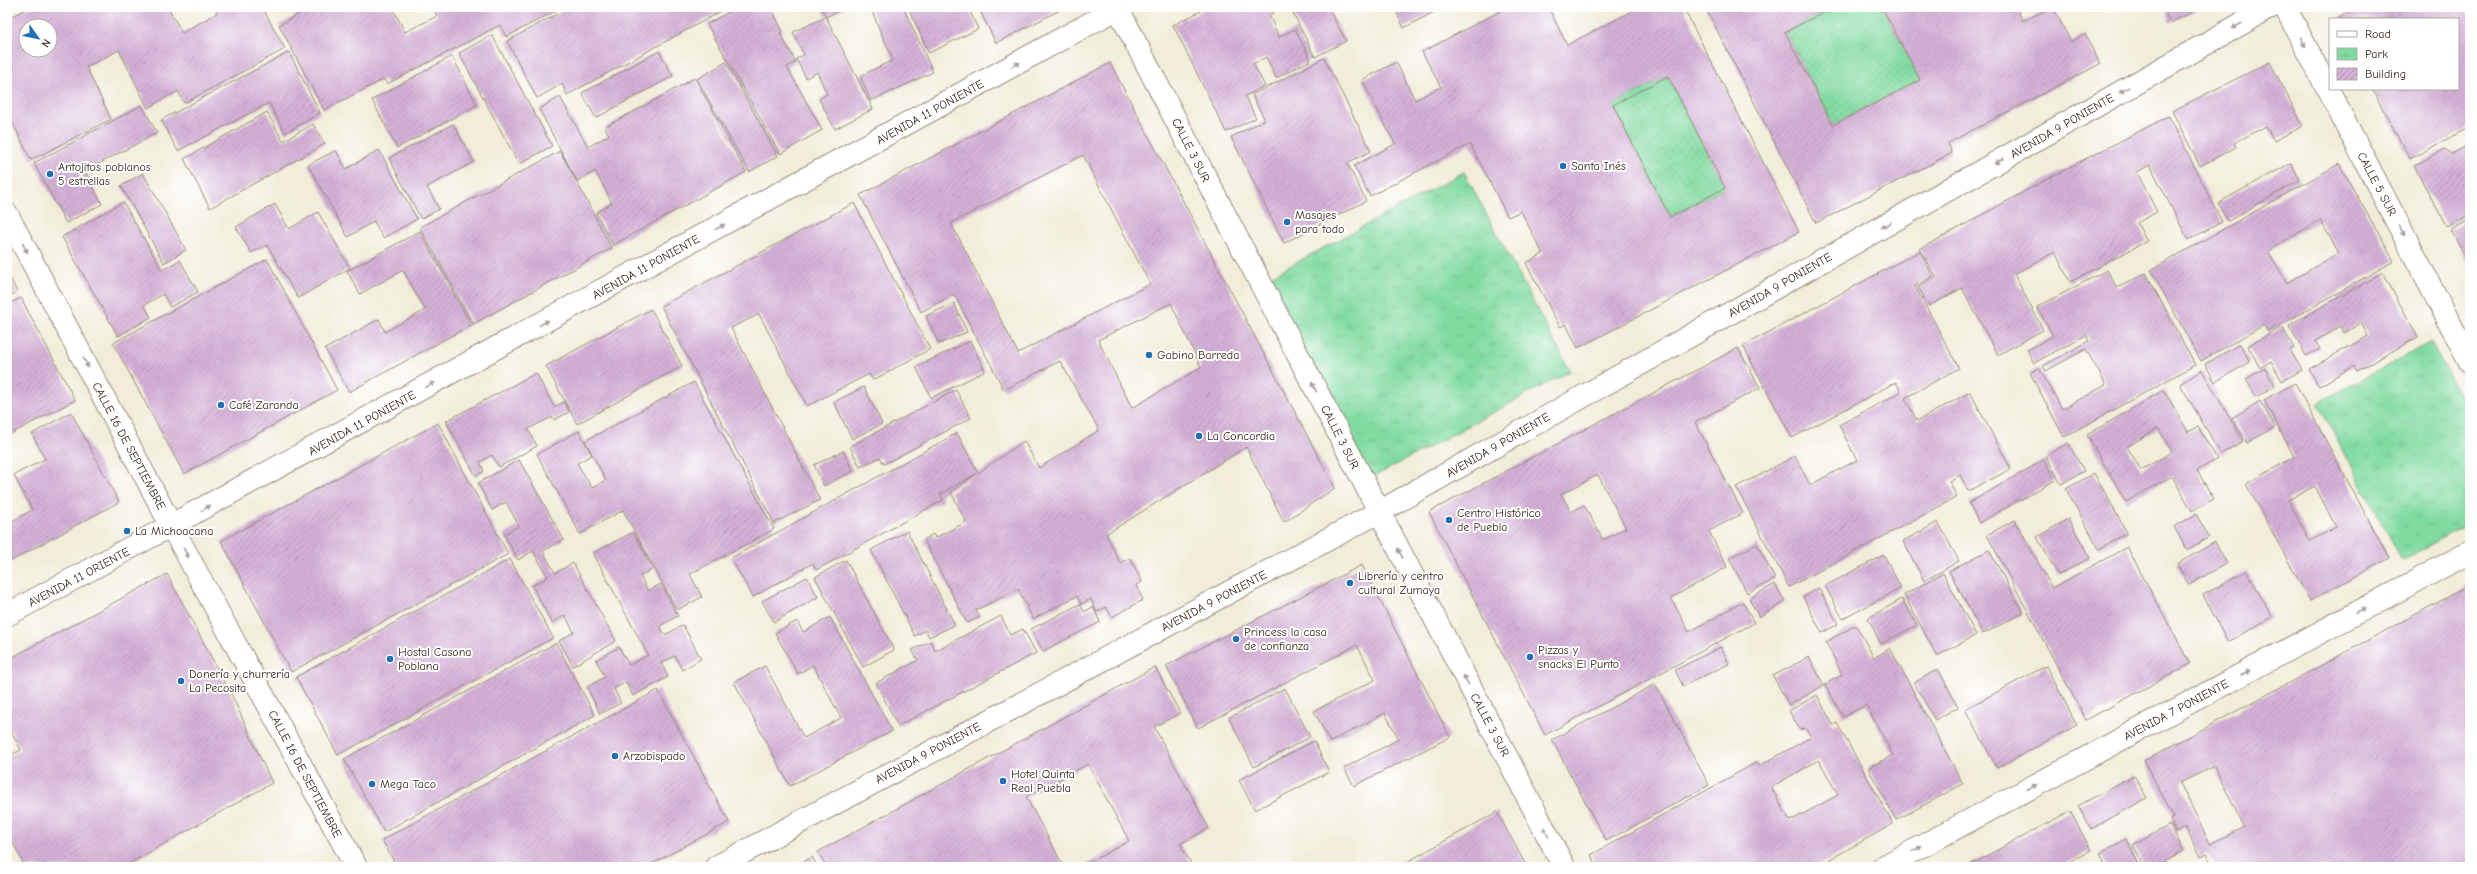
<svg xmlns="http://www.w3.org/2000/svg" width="2477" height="874" font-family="'Comic Neue',sans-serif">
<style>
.grass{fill:url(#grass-dots);stroke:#5e8260}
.park{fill:url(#park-tufts);stroke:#5e8260}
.building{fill:url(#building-hatch);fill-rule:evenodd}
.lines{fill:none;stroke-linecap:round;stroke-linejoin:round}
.minor-casing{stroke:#968c7c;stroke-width:24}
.minor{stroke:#fff;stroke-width:22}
.oneway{fill:#a79f9a}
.poi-dot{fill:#1f6fb2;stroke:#fff;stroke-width:1.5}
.labels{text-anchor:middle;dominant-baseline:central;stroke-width:4;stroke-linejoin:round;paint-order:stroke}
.street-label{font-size:12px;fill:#3b2a1e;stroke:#fff}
.poi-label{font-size:12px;fill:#3b2a1e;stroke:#fff;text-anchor:start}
</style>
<defs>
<pattern id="grass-dots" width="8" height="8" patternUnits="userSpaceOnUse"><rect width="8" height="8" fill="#81dba1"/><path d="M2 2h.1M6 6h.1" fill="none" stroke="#70bc8a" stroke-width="1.8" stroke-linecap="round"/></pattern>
<pattern id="park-tufts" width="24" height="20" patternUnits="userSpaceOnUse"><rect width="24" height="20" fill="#81dba1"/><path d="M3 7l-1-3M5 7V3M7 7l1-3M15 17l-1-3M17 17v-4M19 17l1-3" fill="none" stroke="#70bc8a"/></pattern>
<pattern id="building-hatch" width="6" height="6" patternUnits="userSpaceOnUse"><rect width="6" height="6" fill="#d5b1d8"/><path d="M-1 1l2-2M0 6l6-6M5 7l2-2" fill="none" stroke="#ae90af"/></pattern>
</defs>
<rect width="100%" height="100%" fill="#fff"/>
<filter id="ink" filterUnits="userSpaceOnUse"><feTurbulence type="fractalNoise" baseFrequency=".025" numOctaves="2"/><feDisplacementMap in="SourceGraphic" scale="8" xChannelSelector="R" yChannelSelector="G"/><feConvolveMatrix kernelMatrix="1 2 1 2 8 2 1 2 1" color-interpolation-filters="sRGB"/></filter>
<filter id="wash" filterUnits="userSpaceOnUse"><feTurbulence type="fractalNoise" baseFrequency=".012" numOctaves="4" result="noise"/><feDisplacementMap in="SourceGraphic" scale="16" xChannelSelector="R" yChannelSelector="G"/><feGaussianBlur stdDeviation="0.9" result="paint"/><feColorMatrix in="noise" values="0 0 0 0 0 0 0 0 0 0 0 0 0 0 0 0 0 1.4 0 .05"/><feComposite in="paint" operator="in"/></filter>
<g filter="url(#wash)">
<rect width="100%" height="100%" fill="#f1edd9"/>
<path class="grass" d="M1834,7h48l38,73 -87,45 -48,-93z
M1668,76l57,112 -55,29 -57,-112z"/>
<path class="park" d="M1464,172l106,199 -202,109 -106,-199z
M2431,342l39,73v108l-68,37 -84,-157z"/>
<g id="blocks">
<path class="building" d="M30,7h138l14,26 35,-20 -3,-6h48l23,42 -101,54 -6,-12 -30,17 -29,-58 -33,17 25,52 -80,41 -24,-48v-93zM26,26h24v24h-24z
M312,7h80l13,25 32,-16 -4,-9h130l-57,30 -6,-12 -113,59 -3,-5 -60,31 -45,-85z
M570,7h159l-162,88 -5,-11 -25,14 -30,-57z
M738,7h32l13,24 -3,2 16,29 -9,5 35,63 -42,24 -73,-130z
M821,7h26l-21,10 47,92 -38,20 -16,-30 8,-5 -10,-22 -11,6 -10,-19 8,-4 -11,-23 33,-15z
M870,7h33l30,65 -62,29 -11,-25 33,-16z
M908,7h60l10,22 -49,24z
M978,7h88l-70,36z
M1209,7h62l3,6 -5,2 10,22 16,-8 16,31 -35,18 -10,-21 -13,7 12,22 -20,10 11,22 -30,14 -53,-107z
M1290,7h38l18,34 -31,16z
M1394,7h49l-39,21z
M1508,7h40l19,38 73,-38h43l116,225 -221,116 -12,-24 -6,3 -34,-64 17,-9 -22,-43 -13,6 -38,-73 -100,52 -16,-30 41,-22 -33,-64 34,-18 19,38 26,-13 -19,-35zM1668,76l57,112 -55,29 -57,-112z
M1705,7h129l-49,25 48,93 87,-45 -38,-73h134l7,14 30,-14 18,35 14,-8 15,30 -152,79 4,10 -136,70z
M2163,7h39l-32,16z
M2359,7h111v120l-60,32 -38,-70h86v-70h-121z
M492,35l60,111 -33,18 -60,-111z
M659,51l14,25 -77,42 -14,-25z
M289,52l31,61 -35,20 -16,-30 -91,48 -17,-31z
M452,56l25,49 -80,43 -25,-48z
M1324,58l47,93 -24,12 19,38 -82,42 -53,-106 34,-17 -13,-25z
M726,62l52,94 -29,16 -52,-93z
M2270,62l33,64 -29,15 -8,-15 -32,17 2,4 -36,19 -28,-55z
M1110,63l225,425 -51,34 -38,-75 -140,87 14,29 10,-5 12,24 -6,3 7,15 -31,17 -6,-10 -9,5 -6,-13 -10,5 -4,-8 -44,23 -15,-30 -42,21 4,7 -13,6 -43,-83 9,-6 2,4 31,-16 -15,-30 25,-18 -36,20 3,6 -127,70 -3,-7 -60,34 -22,-39 226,-125 21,40 46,-32 15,27 60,-38 -39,-69 -56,29 -50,-96 -33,18 -61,-117zM1083,155l67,129 -132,69 -67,-130zM1171,303l30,64 -69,41 -34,-68z
M695,78l51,94 -133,73 -17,-32 16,-10 -17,-32 -18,10 -38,-72 21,-12 28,50 21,-12 -4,-8z
M142,105l15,28 -72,38 17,33 -36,19 -32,-60z
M267,112l16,29 30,-17 12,20 -115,64 -26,-49z
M2169,116l53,106 -34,18 -38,-75 -13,7 20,40 -20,11 10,18 -77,41 -15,-30 -41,22 29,56 -45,25 -36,-67 -33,18 -11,-19 18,-11 -16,-27 142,-78z
M453,124l21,38 -47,25 12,22 -18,10 -32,-61z
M2470,144v70l-23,13 -33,-61 31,-17 7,5z
M336,150l10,19 33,-19 38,69 -34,19 -9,-17 -26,16 -40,-72z
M560,151l52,97 -139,76 -53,-97z
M2291,163l9,17 -72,41 -10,-18z
M2339,164l55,97 -126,71 -4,-7 -63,36 -50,-91zM2320,220l19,33 -52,30 -19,-32z
M143,173l43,77 -22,13 -43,-77z
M123,202l39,68 18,-10 18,32 -28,15 -7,-13 -19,11 7,12 -33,19 -56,-99z
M854,203l76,146 -57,31 -4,-6 -62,32 -48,-92 -28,14 89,172 -46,23 -113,-217z
M275,204l14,25 29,-17 32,56 -52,30 -31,-53 -16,8 -15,-26z
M2470,220v46l-19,-36z
M420,231l51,94 -122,67 -24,-43 54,-30 6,13 40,-22 -22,-40 -43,24 -13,-23z
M1920,251l13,25 -18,10 44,82 -54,30 12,23 53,-29 41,77 -43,22 -8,-16 -11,6 8,16 -168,90 -53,-100 59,-31 15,29 47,-25 -18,-35 62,-33 -5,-10 -104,56 -49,-92z
M267,259l70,131 -153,84 -71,-131z
M2107,270l10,18 29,-15 49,92 -131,72 -34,-64 9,-5 23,41 44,-24 -20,-36 -40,22 -3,-5 46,-25 -3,-6 -52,28 -7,-13 26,-14 -16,-29z
M7,272l10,20 -10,6z
M2383,273l35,64 -61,34 -3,-5 -35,20 -10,-17 59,-33 -7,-13 -17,10 -3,-7 -26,15 5,8 -14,7 -17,-31z
M21,298l54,102 -68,36v-131z
M954,303l13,29 -28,12 -13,-28z
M651,309l31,57 -105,58 -31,-58z
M2282,327l12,21 -4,2 12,20 -20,11 -11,-20 -11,7 -12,-22z
M970,341l15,30 -54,27 -15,-31z
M2240,344l10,18 -35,20 -10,-18z
M1738,348l22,40 -65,34 48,91 -34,18 18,36 -56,31 18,34 54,-30 11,21 -209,112 -116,-223zM1598,475l28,53 -23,12 -19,-35 -13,7 -10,-18z
M2265,368l10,17 -19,12 -10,-18z
M2202,370l41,71 -22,13 -41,-70z
M536,373l18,34 10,-5 5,10 -15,8 -2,-3 -24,12 9,17 -38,21 -7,-12 -12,7 4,9 -8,5 -30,-55z
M694,382l80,147 -84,45 12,23 -25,13 -54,-100 -43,24 -43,-80 42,-23 13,24 -15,8 15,25 14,-8 -21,-39z
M2295,383l94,175 -79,43 -64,-117 48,-27 -30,-57zM2315,486l21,41 -26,14 -22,-41z
M864,387l18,37 -30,15 -18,-37z
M956,390l15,28 -87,46 -4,-7 -20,10 -10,-21z
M2164,390l24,42 10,-5 19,32 -20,12 17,28 -22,12 -20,-35 -46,26 -39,-67zM2158,428l14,24 -31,18 -14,-23z
M2260,401l15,26 -28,16 -15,-25z
M71,412l48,90 -110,60 -2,-38 25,-14 -18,-35 31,-16 -13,-25z
M438,423l70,131 -217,118 -70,-131z
M2068,443l16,28 -23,13 -15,-28z
M843,451l10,20 -29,15 -10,-21z
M519,460l45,80 -21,11 12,22 18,-10 43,78 -43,25 -14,-25 15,-9 -9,-17 -13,8 -20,-37 16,-9 -15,-26 -15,9 -14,-26 15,-8 -13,-24 -14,8 -14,-27z
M2044,460l11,20 -76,43 -10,-20z
M2094,473l33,60 -28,16 -33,-60z
M2196,514l13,23 -22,13 -13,-23z
M2068,519l22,39 -32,17 -21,-38z
M2015,520l37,68 75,-41 63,117 -104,56 -99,-185z
M1938,522l21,39 -35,20 -21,-40z
M907,531l48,94 -26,12 -3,-7 -11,6 -44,-86z
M633,532l20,37 -13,7 8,15 13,-7 17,32 -18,10 5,9 18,-10 18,34 -19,11 -7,-14 -14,7 7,14 -35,19 -7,-14 -12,7 7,14 -21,11 -13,-27 18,-10 -9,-17 23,-13 10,18 19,-10 -55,-102z
M2215,542l12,21 -38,22 -12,-21z
M1757,544l18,35 -28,14 -18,-35z
M1989,550l34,63 -40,21 -34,-63z
M1884,555l17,33 -58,31 -18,-33z
M510,559l43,79 -215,117 -42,-78z
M846,560l48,90 -31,17 -48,-90z
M1362,565l88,172 -96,49 -10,-18 55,-29 -14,-26 -55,29 -16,-31 61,-31 -18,-35 -159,83 -32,-62z
M2247,571l25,46 -44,25 -25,-47z
M1943,573l33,62 -39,21 -33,-61z
M167,574l66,124 39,85 -149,84h-98l-18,-37v-73l14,-7 -14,-27v-63z
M807,577l11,20 -44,25 -12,-21z
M1775,584l10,18 -26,15 -10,-18z
M2470,585v282h-255l-8,-14 -7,4 -15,-30 -9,5 -6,-12 4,-2 -30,-57zM2214,766l30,61 -34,17 -30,-61z
M1819,588l19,36 -16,9 -19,-36z
M1902,599l15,26 -36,19 -13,-26z
M1080,604l4,8 9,-5 7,15 -57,29 -12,-22z
M1001,616l9,19 13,-6 13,24 -138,73 -22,-43 42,-23 -6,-10 19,-9 4,10z
M830,617l62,114 -102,55 -56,-104 31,-16 39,72 37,-20 -28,-53 -15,9 -23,-41 22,-12 6,11z
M1856,625l18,33 16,-10 73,136 -67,36 -28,-52 25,-13 -27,-50 -23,12 -18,-33 17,-9 -16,-33z
M556,643l39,72 -211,117 -40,-73z
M1721,647l8,17 -46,22 -8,-16z
M1809,657l15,28 -35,20 -16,-29z
M2046,666l31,59 -80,43 -32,-59z
M1155,667l25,46 -26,14 55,101 -29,16 13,23h-112l48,-26 -41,-77 -62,33 38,70h-237l-9,-15z
M1938,669l20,38 -23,13 -21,-37z
M1655,684l54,101 -103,56 -54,-101z
M1285,688l25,49 -56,30 -25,-49z
M658,690l71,132 -83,45h-249l-15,-27z
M1817,695l16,30 4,-2 56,101 -77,43h-218l-7,-12 166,-93 2,4 52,-29 -6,-9 -5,2 -11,-19zM1819,760l19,35 -48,26 -19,-34z
M1314,741l15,31 -74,38 -16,-30z
M2134,775l13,23 -56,31 -13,-23z
M2070,811l21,39 -27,15 1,2h-99z
M1497,812l30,55h-129z
M2170,825l14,26 -29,16h-10l-12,-22z
M2126,839l14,28h-34l-6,-14z
M812,857l6,10h-24z"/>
</g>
</g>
<g filter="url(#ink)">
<use href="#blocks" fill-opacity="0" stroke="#968c7c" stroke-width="1"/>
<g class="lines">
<defs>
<path id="minor" d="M1117,7l447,860
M2285,7l185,355
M7,214l165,313 184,340
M7,615l1113,-608
M716,867l663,-355 892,-505
M1883,867l587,-315"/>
</defs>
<use href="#minor" class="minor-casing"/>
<use href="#minor" class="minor"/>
</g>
<defs><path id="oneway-solid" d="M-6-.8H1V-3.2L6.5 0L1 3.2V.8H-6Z"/></defs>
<g class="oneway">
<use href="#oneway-solid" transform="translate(2237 26) rotate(150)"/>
<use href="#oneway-solid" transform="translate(2303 42) rotate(62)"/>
<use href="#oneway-solid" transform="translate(1015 65) rotate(-29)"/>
<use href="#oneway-solid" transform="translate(2124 90) rotate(150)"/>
<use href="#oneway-solid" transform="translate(1999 161) rotate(150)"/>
<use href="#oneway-solid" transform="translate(1886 225) rotate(150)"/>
<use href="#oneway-solid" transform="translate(720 227) rotate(-29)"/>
<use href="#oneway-solid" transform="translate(2402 231) rotate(62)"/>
<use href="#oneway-solid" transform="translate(25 248) rotate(62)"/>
<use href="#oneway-solid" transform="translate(544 323) rotate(-29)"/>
<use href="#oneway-solid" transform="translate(86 363) rotate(62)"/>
<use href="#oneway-solid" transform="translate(430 385) rotate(-29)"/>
<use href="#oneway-solid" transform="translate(1314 387) rotate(-117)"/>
<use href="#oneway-solid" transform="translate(206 508) rotate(-29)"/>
<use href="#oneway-solid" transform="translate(186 553) rotate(62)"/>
<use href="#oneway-solid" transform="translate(1400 553) rotate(-118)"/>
<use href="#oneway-solid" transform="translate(2360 611) rotate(-28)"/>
<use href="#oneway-solid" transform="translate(2245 673) rotate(-28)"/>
<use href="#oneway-solid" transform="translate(1466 680) rotate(-118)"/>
<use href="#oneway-solid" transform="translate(2032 787) rotate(-28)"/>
<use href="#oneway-solid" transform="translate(1546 832) rotate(-118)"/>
<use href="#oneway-solid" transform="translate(1917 849) rotate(-28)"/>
</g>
</g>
<g class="poi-dot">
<circle cx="1563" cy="166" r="4"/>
<circle cx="50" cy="174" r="4"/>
<circle cx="1287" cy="222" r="4"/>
<circle cx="1149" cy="355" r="4"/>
<circle cx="221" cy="405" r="4"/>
<circle cx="1199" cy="436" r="4"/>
<circle cx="1449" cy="520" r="4"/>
<circle cx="127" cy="531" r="4"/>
<circle cx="1350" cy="583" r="4"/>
<circle cx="1236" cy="639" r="4"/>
<circle cx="1530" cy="657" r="4"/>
<circle cx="390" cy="659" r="4"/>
<circle cx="181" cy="681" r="4"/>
<circle cx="615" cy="756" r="4"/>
<circle cx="1003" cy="781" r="4"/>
<circle cx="372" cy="784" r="4"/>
</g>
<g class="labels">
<g class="street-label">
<text transform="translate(930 112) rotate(-29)">AVENIDA 11 PONIENTE</text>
<text transform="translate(2062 126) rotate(-30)">AVENIDA 9 PONIENTE</text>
<text transform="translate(1191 150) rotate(63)">CALLE 3 SUR</text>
<text transform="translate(2377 184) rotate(62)">CALLE 5 SUR</text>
<text transform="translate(646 267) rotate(-29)">AVENIDA 11 PONIENTE</text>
<text transform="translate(1780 285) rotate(-30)">AVENIDA 9 PONIENTE</text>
<text transform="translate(362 423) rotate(-29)">AVENIDA 11 PONIENTE</text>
<text transform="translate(1340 437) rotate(63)">CALLE 3 SUR</text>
<text transform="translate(1498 445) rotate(-30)">AVENIDA 9 PONIENTE</text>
<text transform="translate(129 446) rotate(62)">CALLE 16 DE SEPTIEMBRE</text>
<text transform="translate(79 577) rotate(-28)">AVENIDA 11 ORIENTE</text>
<text transform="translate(1214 601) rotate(-28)">AVENIDA 9 PONIENTE</text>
<text transform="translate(2176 710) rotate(-28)">AVENIDA 7 PONIENTE</text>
<text transform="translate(1490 725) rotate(62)">CALLE 3 SUR</text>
<text transform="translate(928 753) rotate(-28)">AVENIDA 9 PONIENTE</text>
<text transform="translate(305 774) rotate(62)">CALLE 16 DE SEPTIEMBRE</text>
</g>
<g class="poi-label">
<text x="1571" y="166">Santa Inés</text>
<text x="58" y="167">Antojitos poblanos<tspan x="58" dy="14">5 estrellas</tspan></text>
<text x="1295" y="215">Masajes<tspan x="1295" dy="14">para todo</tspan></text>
<text x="1157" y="355">Gabino Barreda</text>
<text x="229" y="405">Café Zaranda</text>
<text x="1207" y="436">La Concordia</text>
<text x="1457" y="513">Centro Histórico<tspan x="1457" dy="14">de Puebla</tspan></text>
<text x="135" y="531">La Michoacana</text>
<text x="1358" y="576">Librería y centro<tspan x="1358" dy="14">cultural Zumaya</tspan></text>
<text x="1244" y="632">Princess la casa<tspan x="1244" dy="14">de confianza</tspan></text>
<text x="1538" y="650">Pizzas y<tspan x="1538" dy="14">snacks El Punto</tspan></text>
<text x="398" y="652">Hostal Casona<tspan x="398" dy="14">Poblana</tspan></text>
<text x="189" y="674">Donería y churrería<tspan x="189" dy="14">La Pecosita</tspan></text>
<text x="623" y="756">Arzobispado</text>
<text x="1011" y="774">Hotel Quinta<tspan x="1011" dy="14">Real Puebla</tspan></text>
<text x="380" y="784">Mega Taco</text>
</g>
</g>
<rect width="2477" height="874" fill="none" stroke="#fff" stroke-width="24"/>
<rect x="2329" y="18" width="130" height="72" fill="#ffffff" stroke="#b1aaa5"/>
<rect x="2337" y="31" width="20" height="6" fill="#ffffff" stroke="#b1aaa5"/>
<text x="2365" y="38" font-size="12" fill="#3b2a1e">Road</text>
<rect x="2337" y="48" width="20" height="12" fill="url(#park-tufts)" stroke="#b1aaa5"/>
<text x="2365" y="58" font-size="12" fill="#3b2a1e">Park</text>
<rect x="2337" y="68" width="20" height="12" fill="url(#building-hatch)" stroke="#b1aaa5"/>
<text x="2365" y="78" font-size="12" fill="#3b2a1e">Building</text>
<g transform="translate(38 38) rotate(123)"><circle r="19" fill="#ffffff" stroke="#b1aaa5"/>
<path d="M0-3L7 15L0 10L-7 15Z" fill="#1f6fb2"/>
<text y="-6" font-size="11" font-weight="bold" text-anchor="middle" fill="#3b2a1e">N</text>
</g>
</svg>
